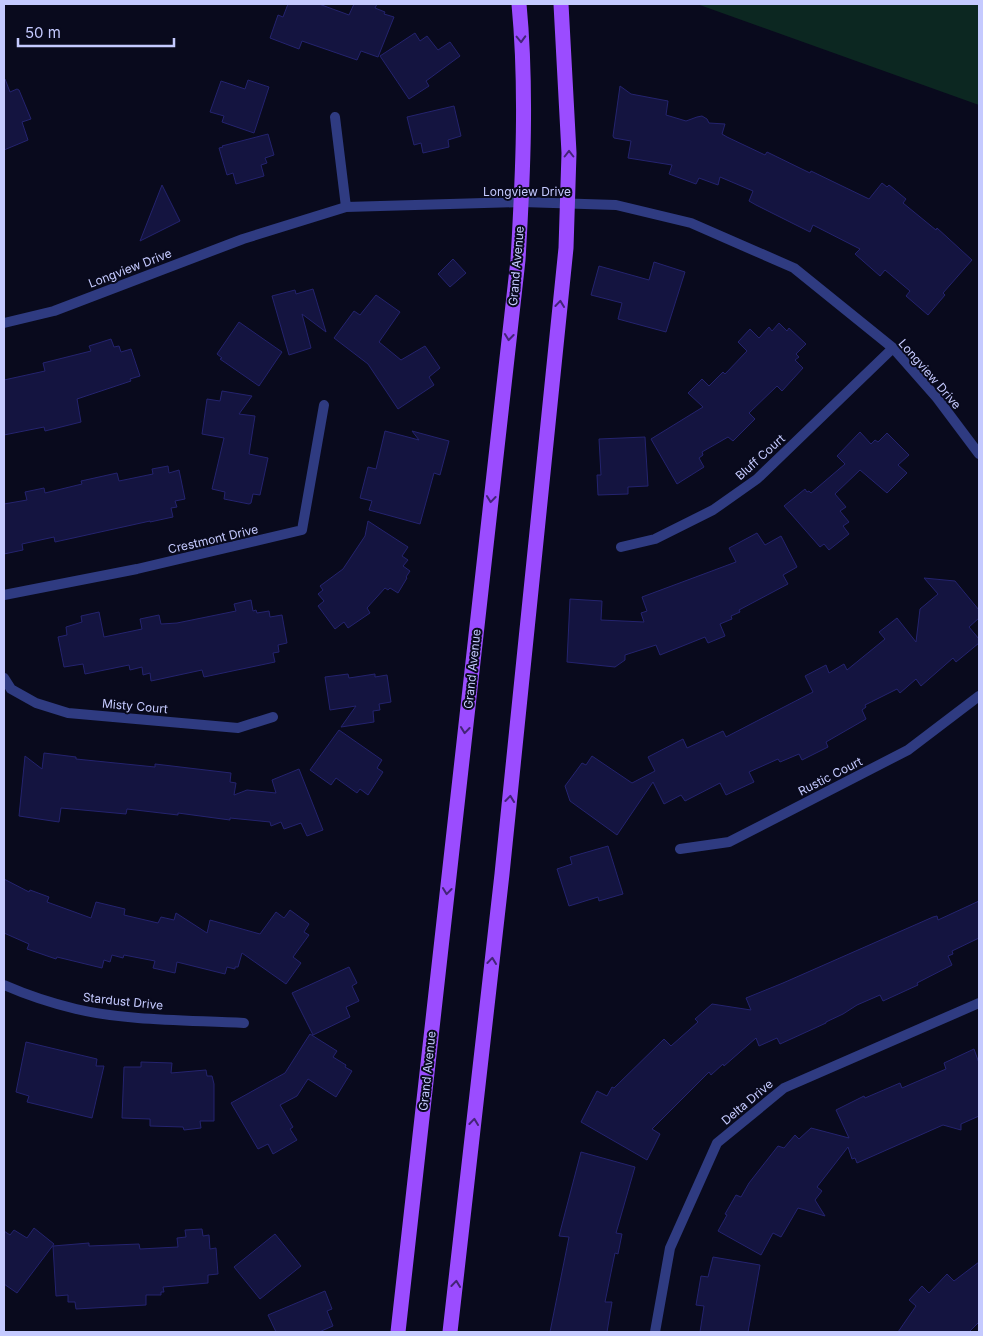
<svg xmlns="http://www.w3.org/2000/svg" width="983" height="1336" font-family="Inter,sans-serif">
<style>
.green{fill:#0c2721}
.building{fill:#141440;stroke:#24236e}
.lines{fill:none;stroke-linecap:round;stroke-linejoin:round}
.street{stroke:#2f3b81;stroke-width:10}
.primary{stroke:#9b4cff;stroke-width:15}
.oneway{stroke:#432477}
.labels{text-anchor:middle;dominant-baseline:central;stroke-width:4;stroke-linejoin:round;paint-order:stroke}
.street-label{font-size:12px;fill:#c5caff;stroke:#090a1d}
</style>
<rect width="100%" height="100%" fill="#090a1d"/>
<path class="green" d="M697,4h282v101z"/>
<path class="building" d="M288,4h31l30,11 5,-11h23l-2,4 10,4 -1,2 10,3 -16,40 -17,-6 -4,9 -55,-19 -3,8 -29,-11 8,-23 5,2z
M415,33l5,8 7,-5 11,14 12,-8 10,14 -34,25 3,5 -20,13 -29,-43z
M4,79h1l5,13 7,-3 2,1 12,29 -9,3 6,18 -24,10z
M248,80l21,7 -15,46 -32,-11 2,-6 -14,-4 11,-31 24,8z
M620,86l11,8 37,7 -2,14 20,6 11,-4 5,-1 5,3 2,4 16,1 -3,10 5,3 38,18 2,-3 43,21 1,-2 58,28 13,-16 5,4 2,-2 17,14 -3,4 33,27 1,-2 35,32 -29,33 2,2 -17,20 -22,-19 4,-5 -25,-21 -5,6 -25,-22 5,-5 -47,-24 -3,7 -54,-27 -7,-4 4,-10 -33,-14 -2,8 -19,-7 -3,6 -27,-10 3,-9 -44,-7 3,-17 -17,-3 -1,-2z
M454,106l7,30 -13,4 1,7 -26,6 -2,-10 -7,2 -7,-28z
M268,134l6,21 -9,3 2,5 -6,2 3,11 -28,8 -3,-11 -6,2 -8,-27 4,-1 -1,-1z
M162,185l18,36 -40,20z
M453,259l13,14 -16,14 -12,-13z
M654,262l31,10 -19,60 -48,-13 4,-16 -31,-8 8,-29 50,14z
M313,289l13,43 -24,-18 9,34 -22,7 -17,-59 23,-6 1,4z
M376,295l24,17 -21,30 22,18 24,-14 15,22 -11,9 5,8 -36,24 -30,-45 -34,-26 20,-27 6,4z
M239,322l43,30 -23,34 -39,-27 2,-1 -5,-4z
M779,323l8,8 2,-3 17,16 -10,10 3,3 -4,3 8,8 -21,23 -5,-5 -28,27 6,6 -22,22 -5,-4 -26,15 1,3 -4,3 5,9 -27,17 -26,-45 52,-32 -15,-14 14,-14 7,7 14,-14 2,2 22,-23 -9,-9 12,-13 9,9 10,-11 3,4z
M111,339l3,8 5,-1 2,6 10,-3 9,27 -10,3 1,2 -54,18 4,23 -36,9 -1,-4 -40,8v-55l41,-9 -2,-8 48,-12 -2,-5z
M222,391l30,5 -13,18 16,2 -6,38 19,4 -8,37 -7,-1 -2,9 -2,1 -25,-5 1,-7 -13,-3 12,-51 -22,-4 5,-35 13,2z
M385,431l34,9 -7,-9 37,10 -9,34 -6,-2 -14,51 -51,-14 3,-9 -12,-3 8,-31 8,2z
M860,432l11,12 4,-4 3,2 9,-9 22,22 -11,10 9,8 -20,20 -27,-23 -25,24 11,13 -6,4 9,11 -6,4 6,8 -20,16 -5,-6 -4,3 -36,-41 21,-17 2,3 2,-1 2,2 34,-29 -8,-8z
M645,437l3,49 -20,1v7l-30,1 -1,-20h4l-2,-36z
M168,466l1,7 10,-3 6,29 -10,2 2,6 -6,1 2,9 -23,5v-1l-95,21 -1,-5 -32,7 1,6 -19,4v-50l23,-4 -2,-8 19,-4 1,5 37,-9 -1,-3 36,-8 2,8 34,-7 -1,-5z
M368,521l40,26 -6,9 6,4 -5,6 7,5 -4,6 1,1 -9,15 -8,-5 -2,2 -3,-2 -18,20 3,5 -22,15 -4,-6 -9,7 -17,-23 6,-5 -6,-7 5,-4 -3,-4 23,-17 22,-33z
M757,533l8,12 16,-9 16,31 -14,8 5,9 -49,26 1,2 -9,4 1,3 -12,5 5,12 -17,7 -3,-6 -45,18 -4,-10 -31,10v5l-10,7 -48,-5 3,-63 32,2 -1,19 43,2 -3,-9 6,-2 -5,-14 94,-35 -7,-14z
M924,578l31,3 24,29v8l-10,9 10,12v4l-23,19 -3,-4 -32,28 -5,-7 -16,14 -3,-4 -32,16 1,2 -4,3 4,9 -40,23 2,5 -26,13 -3,-6 -19,8 -2,-3 -29,13 5,10 -28,13 -6,-12 -35,18 -4,-6 -17,9 -11,-22 -36,53 -47,-34 -5,-15 17,-23 4,2 6,-9 40,27 23,-12 -7,-14 35,-18 4,9 36,-17 3,6 87,-45 -8,-16 21,-11 3,8 15,-9 3,6 38,-31 -6,-7 18,-14 19,24 4,-33 18,-15z
M251,600l2,11 3,-1 1,3 12,-2 1,6 12,-2 5,28 -9,2 1,7 -6,1 2,9 -71,15 -2,-7 -51,11 -1,-8 -7,2 -1,-8 -12,3 -1,-5 -44,9 -2,-10 -19,3 -6,-30 9,-2 -1,-8 16,-5 -1,-6 18,-4 5,25 38,-8 -2,-10 19,-4 2,9 16,-1 59,-12 -2,-7z
M348,674l1,4 26,-4v3l12,-2 4,27 -12,2 1,6 -7,1 1,11 -33,5 15,-21 -26,4 -5,-33z
M339,730l43,30 -5,8 6,4 -15,23 -8,-6 -3,4 -21,-15 -5,7 -21,-15z
M44,753l32,4v2l79,8v-3l76,9 -1,9 6,1 -2,12 13,-5 29,3 -4,-13 27,-11 24,61 -16,6 -6,-13 -17,6 -3,-7 -10,4 -1,-4 -40,-4v2l-52,-7v2l-51,-6 -1,5 -65,-6 -2,14 -40,-6 6,-60 17,13z
M608,846l15,48 -24,7 -1,-4 -29,9 -12,-37 15,-5 -2,-7z
M4,879l25,13 1,-2 19,7 -2,5 44,16 5,-16 29,7 -1,6 34,8 3,-6 13,3 2,-7 31,20 3,-13 50,14 16,-22 8,6 6,-8 19,14 -5,8 5,3 -16,22 8,6 -15,21 -44,-31 -4,14h-3v2l-8,-2 -2,7 -48,-12 -2,11 -22,-5 2,-7 -31,-6 -1,3 -11,-3 -2,7 -6,-2 -2,8 -45,-11 -1,2 -29,-10 2,-5 -25,-11z
M979,901v37l-27,13 1,3 -5,2 4,9 -35,18 1,2 -35,16 -3,-6 -23,10 -14,9 -17,8v1l-46,21 -3,-6 -18,8 -3,-8 -32,28 -1,-2 -12,11 -2,-3 -57,57 8,5 -13,26 -66,-38 16,-31 10,5 5,-9 2,1 50,-49 7,7 27,-24 -3,-3 17,-15 39,6 -5,-12 37,-15 150,-66 4,-1 1,4z
M349,967l8,16 -5,3 7,15 -13,6 4,10 -37,18 -21,-42z
M310,1034l27,17 -4,6 13,8 -1,2 7,4 -16,26 -28,-18 -11,17 -17,9 13,22 -3,2 7,11 -24,14 -5,-10 -10,5 -27,-46 54,-30z
M26,1042l71,17 -1,7h8l-12,52 -65,-16 2,-6 -13,-4z
M974,1049l5,14v53l-18,8v6l-18,-5 -86,38 -2,-5 -3,1 -4,-12 -31,40 5,4 -7,9 10,16 -27,-8 -17,29 -8,-4 -12,22 -43,-24 9,-16 -2,-1 11,-19 5,2 8,-14 29,-37 6,2 11,-13 4,4 12,-11 38,10 -13,-28 28,-14 1,2 35,-15 2,5 44,-19 -2,-6z
M141,1062l31,1 -1,10 35,-3 1,6h5l2,8v37h-14l1,7 -17,2 -1,-3 -33,-1v-7l-28,-1 2,-51h17z
M581,1152l54,15 -19,66 6,1 -4,20 -3,-1 -10,49h7l-5,30h-57l19,-95 -10,-1z
M34,1228l20,16 -37,49 -13,-9v-53l6,4 4,-5 13,8z
M202,1229l1,7 6,-1 1,14 6,-1 2,26 -10,1v8l-45,4 1,5h-3v3h-15v10l-70,4 -1,-7h-7v-7l-12,1 -3,-50 36,-3v3l50,-2 1,5 38,-2 -1,-9 9,-1 -1,-7z
M275,1234l26,32 -41,33 -26,-32z
M713,1257l47,8 -12,67h-48l4,-26 -8,-1 5,-29 7,1z
M979,1262v60l-10,10h-71l18,-26 -7,-6 13,-14 7,7 18,-19 7,7z
M325,1291l7,18 -5,2 6,15 -14,6h-43l-8,-17z"/>
<g class="lines">
<path class="street" d="M335,117l11,90
M4,323l50,-12 189,-72 103,-32 176,-5 94,3 75,18 103,45 99,80 44,50 42,56
M621,547l34,-8 58,-29 44,-31 136,-131
M4,595l133,-26 165,-39 22,-125
M4,678l7,11 25,14 32,10 170,15 35,-11
M680,849l49,-7 179,-92 71,-54
M4,985c23,10 47,18 72,24 51,12 115,11 168,14
M655,1332l15,-84 47,-105 67,-55 195,-85"/>
<path class="primary" d="M398,1332l120,-1072c5,-85 9,-172 1,-256
M450,1332l52,-458 64,-626 3,-95 -8,-149"/>
</g>
<defs><path id="oneway-chevron" d="M-2-3.5L2.5 0L-2 3.5" fill="none" stroke-width="1.6" stroke-linecap="round" stroke-linejoin="round" transform="scale(1.25)"/></defs>
<g class="oneway">
<use href="#oneway-chevron" transform="translate(521 39) rotate(88)"/>
<use href="#oneway-chevron" transform="translate(569 154) rotate(-90)"/>
<use href="#oneway-chevron" transform="translate(560 304) rotate(-84)"/>
<use href="#oneway-chevron" transform="translate(509 337) rotate(96)"/>
<use href="#oneway-chevron" transform="translate(491 499) rotate(96)"/>
<use href="#oneway-chevron" transform="translate(465 730) rotate(96)"/>
<use href="#oneway-chevron" transform="translate(510 799) rotate(-84)"/>
<use href="#oneway-chevron" transform="translate(447 891) rotate(96)"/>
<use href="#oneway-chevron" transform="translate(492 961) rotate(-84)"/>
<use href="#oneway-chevron" transform="translate(474 1122) rotate(-84)"/>
<use href="#oneway-chevron" transform="translate(456 1284) rotate(-84)"/>
</g>
<g class="labels">
<g class="street-label">
<text x="527" y="191">Longview Drive</text>
<text transform="translate(516 266) rotate(-85)">Grand Avenue</text>
<text transform="translate(130 268) rotate(-21)">Longview Drive</text>
<text transform="translate(930 374) rotate(49)">Longview Drive</text>
<text transform="translate(760 457) rotate(-42)">Bluff Court</text>
<text transform="translate(213 539) rotate(-13)">Crestmont Drive</text>
<text transform="translate(472 669) rotate(-84)">Grand Avenue</text>
<text transform="translate(135 706) rotate(5)">Misty Court</text>
<text transform="translate(830 776) rotate(-27)">Rustic Court</text>
<text transform="translate(123 1001) rotate(6)">Stardust Drive</text>
<text transform="translate(427 1071) rotate(-84)">Grand Avenue</text>
<text transform="translate(747 1102) rotate(-40)">Delta Drive</text>
</g>
</g>
<rect width="983" height="1336" fill="none" stroke="#c5caff" stroke-width="10"/>
<path d="M18 38v8h156v-8" fill="none" stroke="#c5caff" stroke-width="2.5"/>
<text x="25" y="38" font-size="15" fill="#c5caff" stroke="#090a1d" stroke-width="4" paint-order="stroke">50 m</text>
</svg>
